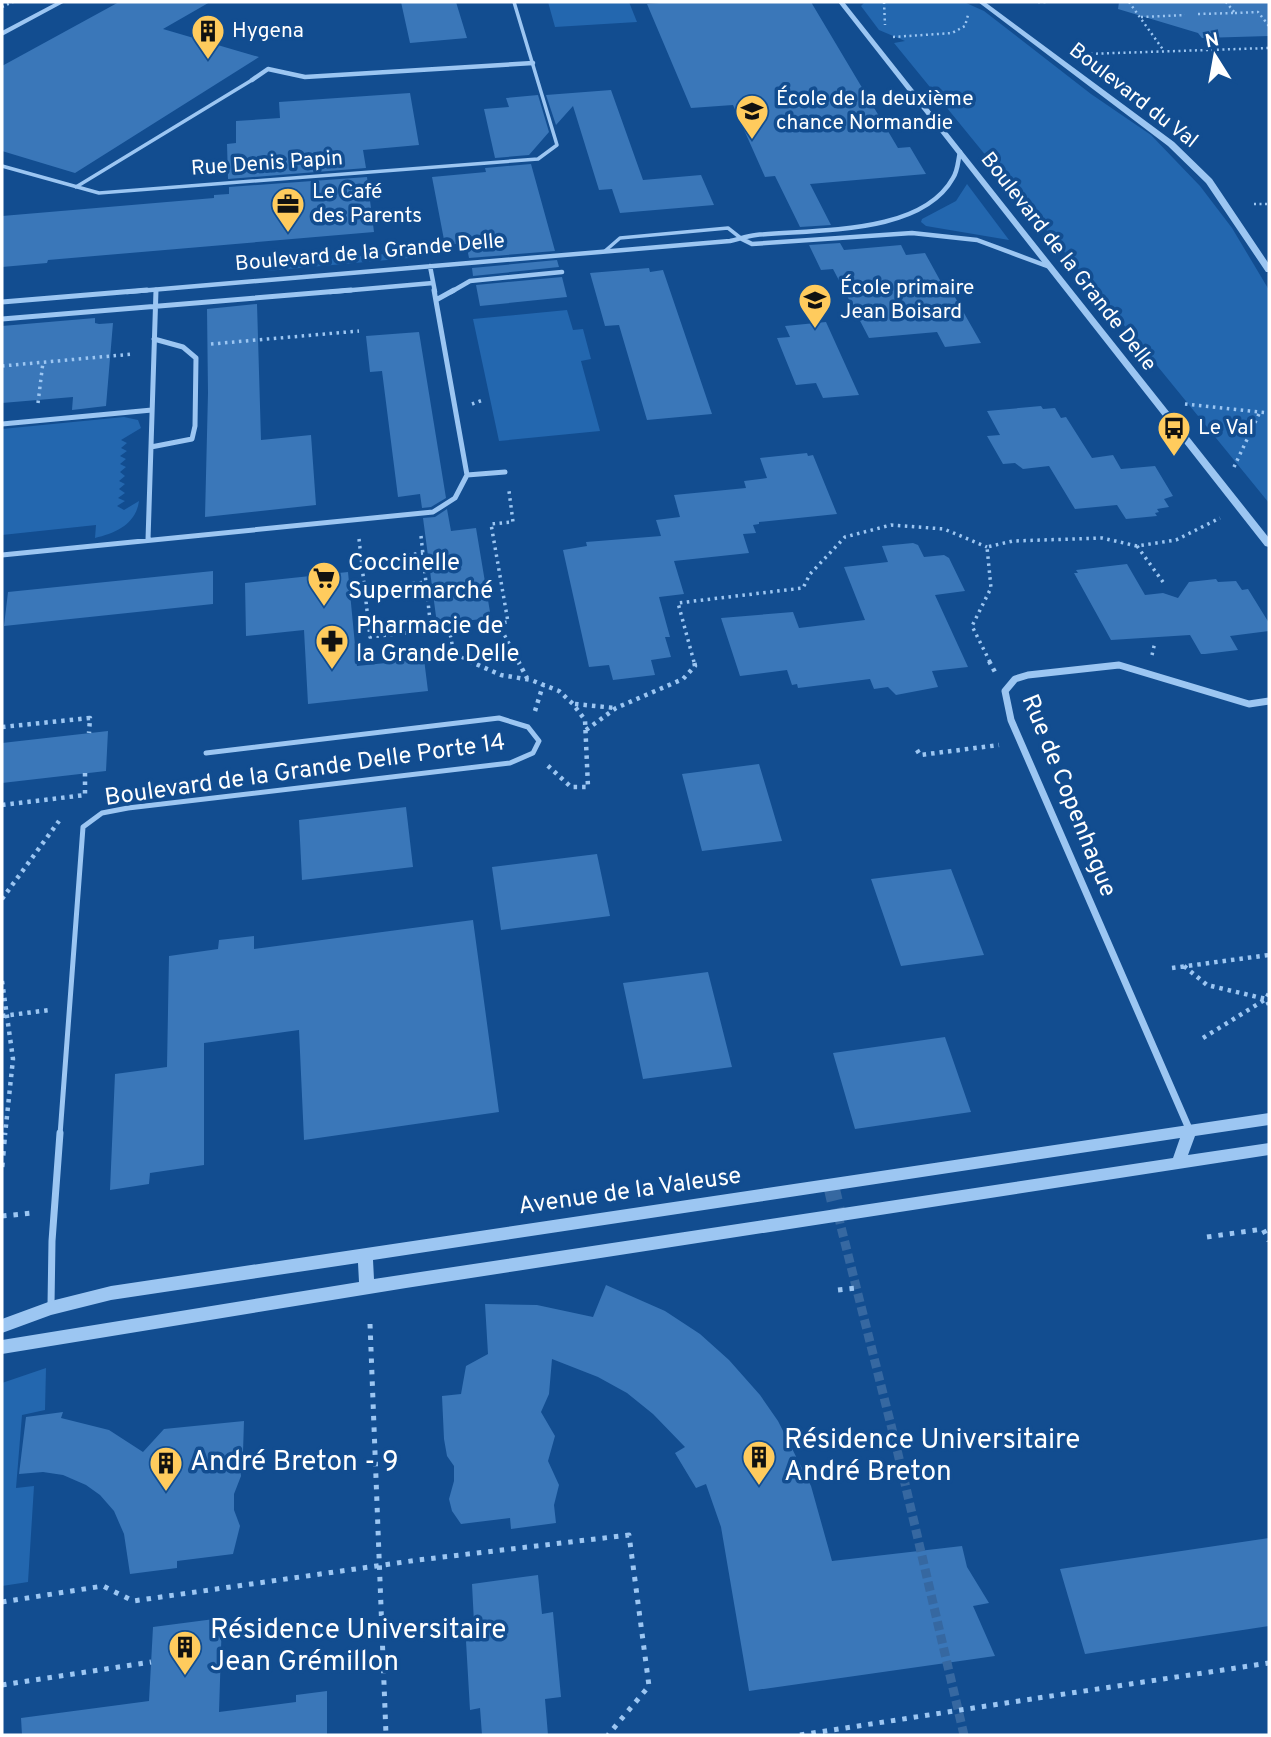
<svg xmlns="http://www.w3.org/2000/svg" width="1271" height="1737" font-family="Overpass,sans-serif">
<style>
.green{fill:#2367af}
.building{fill:#3a77b9}
.lines{fill:none;stroke-linecap:round;stroke-linejoin:round}
.minor-tunnel{stroke:#3668a1;stroke-width:9;stroke-dasharray:9 4.5;stroke-linecap:butt}
.tertiary-tunnel{stroke:#3668a1;stroke-width:16;stroke-dasharray:16 8;stroke-linecap:butt}
.path-far3{stroke:#9cc6f2;stroke-width:2.5;stroke-dasharray:2 3.5;stroke-linecap:butt}
.path-far2{stroke:#9cc6f2;stroke-width:3.5;stroke-dasharray:2.5 4.5;stroke-linecap:butt}
.path-far1{stroke:#9cc6f2;stroke-width:4.5;stroke-dasharray:3.5 5;stroke-linecap:butt}
.path{stroke:#9cc6f2;stroke-width:5;stroke-dasharray:4.5 7;stroke-linecap:butt}
.service-far2{stroke:#9cc6f2;stroke-width:3.5}
.service-far1{stroke:#9cc6f2;stroke-width:5}
.service{stroke:#9cc6f2;stroke-width:7}
.minor-far2{stroke:#9cc6f2;stroke-width:4.5}
.minor-far1{stroke:#9cc6f2;stroke-width:5}
.minor{stroke:#9cc6f2;stroke-width:7}
.tertiary{fill:#9cc6f2;fill-rule:evenodd}
.path-bridge{stroke:#9cc6f2;stroke-width:5;stroke-dasharray:4.5 7;stroke-linecap:butt}
.labels{text-anchor:middle;dominant-baseline:central;stroke-width:7;stroke-linejoin:round;paint-order:stroke}
.far-poi-label{font-size:21px;fill:#fff;stroke:#124d90;text-anchor:start}
.far-street-label{font-size:21px;fill:#fff;stroke:#124d90}
.poi-label{font-size:24px;fill:#fff;stroke:#124d90;text-anchor:start}
.street-label{font-size:24px;fill:#fff;stroke:#124d90}
.near-poi-label{font-size:28px;fill:#fff;stroke:#124d90;text-anchor:start}
</style>
<rect width="100%" height="100%" fill="#124d90"/>
<path class="green" d="M548,2h81l8,20 -82,5z
M865,2h99l20,9 107,83 60,41 49,51 32,42 37,62v213l-375,-460 11,-2 -26,-11 -18,-24z
M967,184l42,56 -83,-14 -5,-4 1,-3 34,-18z
M419,251l1,6 -153,14 4,-7z
M567,310l6,20 10,-1 8,30 -10,2 19,70 -101,10 -26,-122z
M124,417l14,3 3,8 -20,12 6,3 -6,5 6,3 -7,5 6,3 -6,5 6,3 -6,5 5,4 -6,5 6,3 -6,5 6,4 -7,5 7,3 -8,5 7,4 15,-9c-3,23 -23,32 -44,37l1,-13 -94,10v-106z
M46,1368l-1,42 -23,5 -6,73 18,-2 -6,96 -26,4v-203z"/>
<path class="building" d="M119,2h91l-47,27 96,28 -184,116 -73,-22v-85z
M401,2h55l11,36 -57,5z
M673,2h138l87,146 12,-1 16,27 -116,10 21,41 -31,2 -25,-51 -10,1 -32,-72 -42,3 -44,-104z
M1119,2h150v34l-67,2 -4,-5 -80,-24z
M611,90l32,90 58,-5 13,30 -94,8 -8,-24 -13,1 -26,-84 -17,19 -10,-30z
M410,93l9,52 -56,5 3,18 -138,11 -1,-35 9,-1v-22l44,-3 -1,-16z
M538,95l11,37 -20,23 -34,3 -11,-49 25,-2 -3,-9z
M531,164l24,87 -86,7 -3,-15 -21,2 -13,-68 54,-5 -1,-4z
M367,177l7,55 -326,28 -1,3 -45,4v-51l212,-18v-3l15,-1v-7z
M840,243l4,7 57,-5 5,10 19,-2 22,40 5,-1 29,51 -36,4 -8,-15 -68,6 -36,-69 -12,1 -12,-25z
M557,260l2,7 -86,9 -1,-8z
M649,268l1,4 13,-2 49,144 -65,6 -28,-95 -14,1 -15,-53z
M562,277l5,20 -87,9 -4,-21z
M257,304l4,136 50,-5 5,70 -111,12 3,-124 -1,-84z
M95,318v5l4,1 14,-1 -7,83 -34,4 1,-13 -71,6v-77z
M826,322l33,73 -36,3 -7,-15 -20,2 -19,-47 13,-1 -5,-11z
M419,332l27,166 -15,9 -9,1 -2,-14 -22,3 -16,-126 -12,1 -4,-36z
M1041,406l2,3 12,-1 6,10 5,-1 26,41 21,-3 8,14 34,-3 18,30 -9,3 5,8 -12,2 2,3 -4,1 2,3 -31,3 -9,-14 -42,4 -26,-43 -26,3 -8,-6 -12,1 -16,-28 13,-1 -13,-24z
M807,453l1,3 5,-1 24,59 -78,8v2l-6,1 3,8 -13,1 6,19 -75,8 10,33 -25,3 11,40h-5l6,20 -20,3 4,15 -42,5 -4,-15 -20,2 -26,-117 24,-4 -1,-4 75,-6 -5,-16 24,-3 -6,-22 72,-7 -2,-7 23,-3 -7,-20z
M447,509l4,22 25,-3 15,90 -54,6 -14,-106 12,-1z
M913,543l5,2 6,12 20,-2 5,3 16,33 -30,4 33,72 -36,4 6,16 -42,8 -8,-8 -14,2 -4,-10 -72,9 -1,-4 -5,1 -5,-15 -47,6 -19,-58 72,-6 6,16 66,-8 -21,-53 44,-5 -6,-16z
M1127,564l18,31 18,-2 15,5 11,-16 27,-3 2,3 18,-1 6,9 6,-1 21,34v8l-39,5 8,14 -33,4h-4l-11,-19 -79,5 -37,-67h4l-2,-3z
M213,571v33l-209,22 4,-34z
M348,572l9,94 67,-7 4,32 -120,13 -4,-74 -58,6 -1,-53z
M108,731l-2,40 -104,12v-40z
M759,764l23,77 -80,10 -20,-77z
M406,807l7,60 -111,13 -3,-60z
M597,854l13,62 -109,14 -9,-63z
M951,869l33,86 -83,11 -30,-87z
M473,920l26,192 -195,28 -5,-110 -95,13v122l-54,8 -1,11 -39,6 5,-116 52,-7 2,-111 49,-7 1,-9 35,-4v13z
M708,972l24,95 -89,12 -20,-96z
M945,1037l26,75 -116,17 -22,-76z
M606,1285l59,26 35,23 29,26 31,35 18,26 33,65 21,75 130,-15 5,21 22,36 -16,3 22,50 -246,35 -28,-164 -15,-43 -10,4 -21,-35 10,-6 -32,-33 -26,-21 -29,-16 -46,-18 -3,35 -8,18 14,24 -7,25 11,24 -5,20 2,18 -45,6 -1,-11 -49,6 -9,-13 -3,-12 5,-18v-15l-7,-10 -3,-17 -2,-43 19,-2 5,-28 22,-12 -3,-50 52,1 56,12z
M63,1412l-2,6 48,12 34,22 21,-23 80,-8 -1,31 -5,1 3,23 -7,18v16l6,16 -7,28 -56,7v7l-47,6 -6,-40 -10,-23 -14,-16 -14,-10 -23,-10 -20,-3 -24,2 7,-57z
M1269,1538v88l-184,28 -25,-85z
M538,1575l4,39 11,-2 8,85 -16,2 3,36h-66l-2,-27 -10,2 -5,-86 9,-1 -2,-39z
M222,1618l-3,94 77,-10v-7l31,-4v44h-305l-1,-17 128,-17 4,-74z"/>
<g class="lines">
<path class="minor-tunnel" d="M838,1215l57,226 69,294"/>
<path class="tertiary-tunnel" d="M831,1185l7,30"/>
<path class="path-far3" d="M884,2l1,23
M1038,2h9
M1129,2l35,49
M2,7l11,-5
M1235,13l23,-1 11,14
M1198,14l37,-1 -9,-11
M1141,17l44,-2
M893,37l59,-4 13,-7 3,-11
M1085,54l184,-6
M1254,204h15"/>
<path class="path-far2" d="M211,344l148,-13
M2,366l131,-12
M38,403l5,-41
M472,404l11,-4
M1185,404l84,9
M1234,467l25,-53
M421,536l10,94 77,-8 -17,-98 22,-2 -4,-31
M359,539l11,98 61,-7
M1137,546l26,36
M407,555l16,-2
M364,589l62,-7
M498,623l21,39
M449,628l5,26 19,8
M1152,655l3,-13
M694,662l-16,-59 125,-15 7,-14 35,-37 46,-12 53,4 43,18
M990,662l-18,-36 19,-38 -4,-41 26,-6 89,-3 35,8 39,-6 44,-22"/>
<path class="path-far1" d="M469,661l32,14 30,5 28,11 14,13 12,16 3,67h-17l-25,-23
M518,661l9,17
M989,661l6,11
M575,704l40,4
M535,711l8,-26
M2,727l88,-9 -1,15
M586,730l30,-22 67,-29 12,-13 -1,-5
M917,750l3,5 79,-10
M2,805l83,-10v-22
M2,899l57,-78
M1184,966l23,19 59,14 3,6
M1172,968l97,-13
M2,981l11,78 -8,76
M2,1016l48,-6
M1203,1038l63,-39 3,-6"/>
<path class="path" d="M2,1167l3,-34
M2,1216l31,-3
M1207,1237l56,-8 6,12
M838,1290l18,-2
M370,1324l16,411
M2,1602l101,-16 30,15 285,-41 211,-25 20,151 -41,49
M2,1685l149,-23
M1038,1698l231,-35"/>
<path class="service-far2" d="M2,166l97,27 439,-34 19,-14 -43,-143
M76,187l176,-107
M605,251l15,-13 108,-10 14,11"/>
<path class="service-far1" d="M60,1135l23,-308 19,-14 26,-5 382,-45 23,-10 6,-12 -11,-14 -29,-9 -293,35"/>
<path class="service" d="M51,1305l1,-64 8,-108"/>
<path class="minor-far2" d="M252,80l16,-11 37,8 228,-14
M742,239l10,5 160,-11 65,7 70,26
M430,266l5,26
M127,292l603,-51c9,-2 17,-5 26,-6 57,-6 165,1 197,-57 5,-7 5,-18 7,-26
M330,292l103,-9
M451,292l19,-11 92,-9"/>
<path class="minor-far1" d="M434,290l33,185 38,-3
M436,300l18,-10
M2,302l145,-12
M2,319l349,-29
M2,424l150,-14
M151,447l41,-8 3,-13 1,-68 -13,-11 -29,-8
M148,540l8,-250
M2,555l431,-43 22,-14 12,-23"/>
<path class="minor" d="M1190,1131l-179,-411 -6,-29 10,-12 13,-4 91,-10 130,39 20,-3"/>
<path class="tertiary" d="M57,2h8l-63,34v-5z
M838,2h6l425,536v9l-4,-1z
M978,2h7l189,140 38,37 57,85v8h-3l-60,-89 -38,-37z
M1269,1113v12l-74,11 -7,19 81,-12v12l-863,133 -404,66v-14l357,-58 -1,-19 -247,37 -60,15 -49,18v-14l49,-18 60,-15zM1180,1138l-7,20 -799,121 -1,-19z"/>
<path class="path-bridge" d="M800,1735l238,-37"/>
</g>
<defs>
<symbol id="building-pin" viewBox="-11 -11 22 30"><path d="M0 17L-7.5 6A9.5 9.5 0 1 1 7.5 6Z" fill="#ffcb5d" stroke="#124d90"/><path d="M-4-6H4V6H1V3H-1V6H-4ZM-2.5-4.3h1.7v1.8h-1.7ZM.8-4.3h1.7v1.8H.8ZM-2.5-1h1.7V.8h-1.7ZM.8-1h1.7V.8H.8Z" fill="#111"/></symbol>
<symbol id="school-pin" viewBox="-11 -11 22 30"><path d="M0 17L-7.5 6A9.5 9.5 0 1 1 7.5 6Z" fill="#ffcb5d" stroke="#124d90"/><path d="M0-5L7-2L0 1L-7-2ZM-4 1L0 2.5L4 1V4Q0 6-4 4Z" fill="#111"/></symbol>
<symbol id="office-pin" viewBox="-11 -11 22 30"><path d="M0 17L-7.5 6A9.5 9.5 0 1 1 7.5 6Z" fill="#ffcb5d" stroke="#124d90"/><path d="M-6-3h4V-5.5h4V-3h4V5H-6ZM-1-4.5V-3h2v-1.5ZM-6 0V1H6V0Z" fill="#111"/></symbol>
<symbol id="bus-pin" viewBox="-11 -11 22 30"><path d="M0 17L-7.5 6A9.5 9.5 0 1 1 7.5 6Z" fill="#ffcb5d" stroke="#124d90"/><path d="M-5-6H5V4H4V6H2V4H-2V6H-4V4H-5ZM-3.5-4V0h7V-4ZM-3.5 1.2v1.5H-2V1.2ZM2 1.2v1.5H3.5V1.2Z" fill="#111"/></symbol>
<symbol id="supermarket-pin" viewBox="-11 -11 22 30"><path d="M0 17L-7.5 6A9.5 9.5 0 1 1 7.5 6Z" fill="#ffcb5d" stroke="#124d90"/><path d="M-6-5.5h2.5l.6 2H6L4.5 2H-2.5L-4.4-4H-6ZM-1.5 3.2a1.3 1.3 0 1 0 .1 0ZM3 3.2a1.3 1.3 0 1 0 .1 0Z" fill="#111"/></symbol>
<symbol id="pharmacy-pin" viewBox="-11 -11 22 30"><path d="M0 17L-7.5 6A9.5 9.5 0 1 1 7.5 6Z" fill="#ffcb5d" stroke="#124d90"/><path d="M-2-6h4v4h4v4h-4v4h-4v-4h-4v-4h4Z" fill="#111"/></symbol>
</defs>
<g fill-rule="evenodd">
<use href="#building-pin" x="189" y="12" width="38" height="52"/>
<use href="#school-pin" x="733" y="92" width="38" height="52"/>
<use href="#office-pin" x="269" y="185" width="38" height="52"/>
<use href="#school-pin" x="796" y="281" width="38" height="52"/>
<use href="#bus-pin" x="1155" y="409" width="38" height="52"/>
<use href="#supermarket-pin" x="305" y="559" width="38" height="52"/>
<use href="#pharmacy-pin" x="313" y="622" width="38" height="52"/>
<use href="#building-pin" x="740" y="1438" width="38" height="52"/>
<use href="#building-pin" x="147" y="1444" width="38" height="52"/>
<use href="#building-pin" x="166" y="1628" width="38" height="52"/>
</g>
<g class="labels">
<g class="far-poi-label">
<text x="232" y="31">Hygena</text>
<text x="776" y="99">École de la deuxième<tspan x="776" dy="24">chance Normandie</tspan></text>
<text x="312" y="192">Le Café<tspan x="312" dy="24">des Parents</tspan></text>
<text x="840" y="288">École primaire<tspan x="840" dy="24">Jean Boisard</tspan></text>
<text x="1198" y="428">Le Val</text>
</g>
<g class="far-street-label">
<text transform="translate(1133 96) rotate(38)">Boulevard du Val</text>
<text transform="translate(267 164) rotate(-4)">Rue Denis Papin</text>
<text transform="translate(370 253) rotate(-5)">Boulevard de la Grande Delle</text>
<text transform="translate(1068 262) rotate(52)">Boulevard de la Grande Delle</text>
</g>
<g class="poi-label">
<text x="348" y="564">Coccinelle<tspan x="348" dy="28">Supermarché</tspan></text>
<text x="356" y="627">Pharmacie de<tspan x="356" dy="28">la Grande Delle</tspan></text>
</g>
<g class="street-label">
<text transform="translate(305 771) rotate(-8)">Boulevard de la Grande Delle Porte 14</text>
<text transform="translate(1068 796) rotate(68)">Rue de Copenhague</text>
<text transform="translate(630 1192) rotate(-8)">Avenue de la Valeuse</text>
</g>
<g class="near-poi-label">
<text x="784" y="1441">Résidence Universitaire<tspan x="784" dy="32">André Breton</tspan></text>
<text x="190" y="1463">André Breton - 9</text>
<text x="210" y="1631">Résidence Universitaire<tspan x="210" dy="32">Jean Grémillon</tspan></text>
</g>
</g>
<rect width="1271" height="1737" fill="none" stroke="#ffffff" stroke-width="7"/>
<g transform="translate(1215 56) rotate(349)" stroke="#124d90" stroke-width="5" paint-order="stroke">
<path d="M0-5L12 26L0 18L-12 26Z" fill="#ffffff"/>
<text y="-10" font-size="19" font-weight="bold" text-anchor="middle" fill="#ffffff">N</text>
</g>
</svg>
